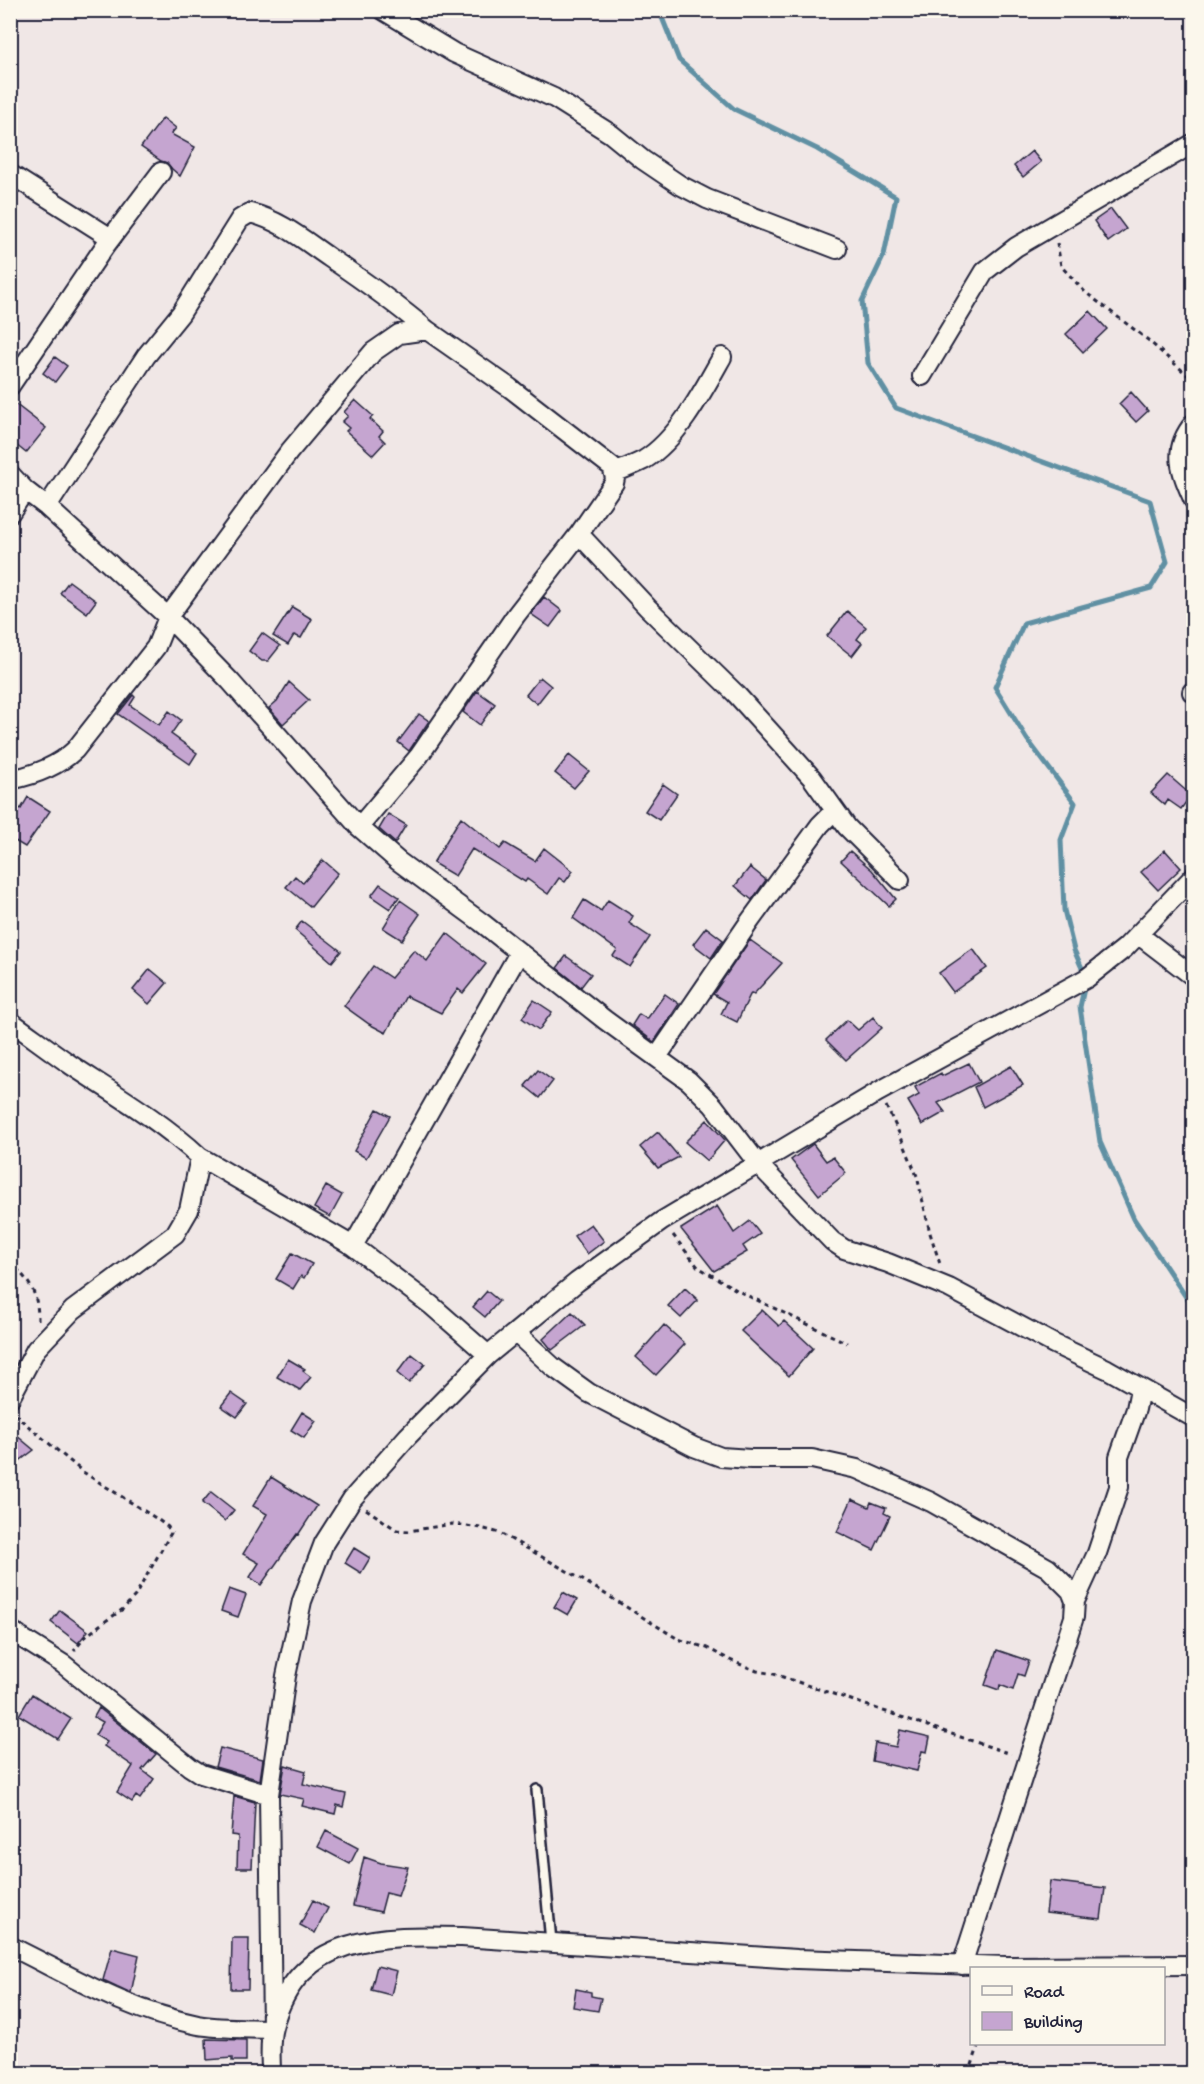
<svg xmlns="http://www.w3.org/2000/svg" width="1204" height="2084" font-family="'Gochi Hand',sans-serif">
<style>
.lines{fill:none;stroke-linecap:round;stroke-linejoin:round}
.stream{stroke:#6090a3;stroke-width:5}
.building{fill:#c5a5d0;stroke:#22223b;stroke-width:1.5}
.lane-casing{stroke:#22223b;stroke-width:14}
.street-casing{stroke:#22223b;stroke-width:22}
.path{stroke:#22223b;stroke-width:3;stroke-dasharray:4.5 4.5;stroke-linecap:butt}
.lane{stroke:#fbf7ec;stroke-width:9}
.street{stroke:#fbf7ec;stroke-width:18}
</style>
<rect width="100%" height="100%" fill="#f0e7e6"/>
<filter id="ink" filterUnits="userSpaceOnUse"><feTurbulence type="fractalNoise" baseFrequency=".0167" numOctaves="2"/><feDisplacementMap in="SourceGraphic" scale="12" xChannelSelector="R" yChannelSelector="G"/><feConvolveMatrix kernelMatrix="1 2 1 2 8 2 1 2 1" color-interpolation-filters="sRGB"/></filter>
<g filter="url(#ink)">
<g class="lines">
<path class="stream" d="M659,10l20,50 55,49 83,40 79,48 -12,58 -22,46 6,62 28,45 254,93 17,61 -16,26 -127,35 -29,64 32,52 48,64 -14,37 3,70 10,40 11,25
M1085,984l-5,23 20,135 34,77 60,90"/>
</g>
<path class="building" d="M163,118l13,10 -5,6 24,13 -15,29 -8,-7 -5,-6 -6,-2 -20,-14z
M1032,151l9,11 -18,15 -9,-11z
M1111,209l15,20 -18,13 -14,-21z
M1090,311l17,18 -24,23 -17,-18z
M55,357l12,9 -12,16 -12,-9z
M1131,392l17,19 -12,11 -17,-18z
M10,400l36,28 -20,25 -16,-13z
M355,400l18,16 -3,3 13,12 -4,5 6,6 -12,13 -27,-24 3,-3 -7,-6 6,-6 -4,-4z
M69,581l27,20 -9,12 -27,-20z
M544,597l18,14 -12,16 -19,-13z
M292,607l20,12 -11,19 -7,-3 -6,10 -15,-9z
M847,611l19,16 -9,12 5,4 -10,13 -25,-20z
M262,633l18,13 -12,15h-6l-13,-10z
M540,677l11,9 -14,18 -11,-9z
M289,682l20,18 -26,24 -14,-16 8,-7z
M477,691l18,13 -15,21 -17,-13z
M133,695l2,2 -5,8 29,20 10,-14 12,9 -10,14 26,19 -7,11 -72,-50z
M419,714l10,7 -20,30 -11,-9z
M569,755l20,16 -15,17 -19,-15z
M1168,775l23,20 -10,14 -13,-9 -3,5 -14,-12z
M663,784l14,10 -18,26 -14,-9z
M28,797l22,14 -25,36 -15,-9v-21l7,-11 4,3z
M388,814l18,11 -11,18 -16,-14z
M461,817l39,32 5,-6 30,18 9,-13 29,23 -8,11 -6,-4 -11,16 -21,-15 -2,3 -53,-33 -17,27 -22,-13z
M1165,850l16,18 -23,22 -17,-18z
M850,851l22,19 24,29 -7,7 -48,-45z
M323,860l15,13 -27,34 -25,-20 9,-11 8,7z
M750,867l16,13 -14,20 -17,-14z
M380,884l19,13 -9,12 -19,-13z
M400,900l20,14 -18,26 -19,-12z
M584,900l17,11 7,-11 25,16 -4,7 21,14 -20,30 -17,-11 4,-6 -44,-32z
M302,921l39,30 -9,11 -37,-32z
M706,927l17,13 -12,18 -18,-14z
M447,933l39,31 -23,29 -5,-4 -17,24 -35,-17 -20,37 -17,-9 -25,-18 29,-40 18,12 23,-28 13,11z
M750,940l32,23 -28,31 -3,-1 -14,29 -16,-8 6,-12 -14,-8z
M973,949l14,19 -34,24 -14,-19z
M566,956l25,18 -10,13 -24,-19z
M150,969l17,14 -18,21 -16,-14z
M665,994l14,10 -25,38 -22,-17 7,-11 8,5z
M534,1000l18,12 -13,18 -17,-12z
M873,1017l9,11 -36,32 -20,-20 21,-20 11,10z
M969,1063l10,19 -41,21 7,9 -23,13 -14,-24 11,-6 -4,-8 26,-14 1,3z
M1011,1066l12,19 -40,22 -9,-20z
M538,1070l15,11 -13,17 -15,-12z
M377,1109l13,7 -24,42 -12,-7z
M707,1120l18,20 -18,21 -22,-19z
M658,1132l21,25 -21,11 -18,-21z
M813,1144l13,17 7,-4 13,16 -27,22 -28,-35z
M326,1186l16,9 -12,22 -16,-9z
M717,1206l17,27 16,-12 10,13 -17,12 4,6 -33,19 -33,-42z
M591,1224l13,17 -17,13 -13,-18z
M292,1253l20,11 -8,14 -3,-2 -8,13 -17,-10z
M685,1288l13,12 -17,18 -13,-12z
M487,1291l12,10 -14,16 -12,-10z
M762,1310l17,16 5,-5 29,27 -24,28 -48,-45z
M572,1312l13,13 -33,25 -9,-11z
M664,1325l21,19 -29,31 -20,-18z
M412,1354l13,10 -16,19 -12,-10z
M288,1359l17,10 -2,2 8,6 -11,13 -23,-13z
M231,1393l16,11 -10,13 -16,-11z
M302,1412l14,9 -12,17 -13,-8z
M10,1430l24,20 -24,18z
M271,1477l46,29 -19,29 -1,-1 -36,51 -11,-8 9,-14 -16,-9 24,-40 -14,-8z
M211,1492l23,18 -9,11 -23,-18z
M852,1499l17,8 2,-5 15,6 -2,5 6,3 -16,34 -37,-18z
M354,1548l16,10 -9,15 -16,-10z
M229,1589l17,6 -8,22 -17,-6z
M563,1592l14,8 -9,15 -14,-8z
M60,1610l28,21 -10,12 -27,-21z
M997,1650l32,11 -5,15 -6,-2 -5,16 -13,-5 -1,5 -14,-5z
M32,1694l39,25 -13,20 -39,-24z
M99,1708l57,46 -14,16 12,9 -14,20 -4,-3 -4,6 -15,-10 16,-26 -29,-20 3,-4 -12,-7 8,-13 -9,-5z
M900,1730l30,7 -3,15 -5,-1 -5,20 -45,-10 3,-18 21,4z
M220,1748l43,11 -3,21 -45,-13z
M285,1765l21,6 -3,13 43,10 -3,13 -6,-2 -2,9 -33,-8 2,-7 -24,-5z
M234,1796l21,6 -3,66h-15l1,-32 -7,-1z
M326,1831l32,17 -8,16 -32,-17z
M364,1857l17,6 27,4 -10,29 -12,-3 -5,19 -28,-6z
M1050,1881l55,7 -4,31 -55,-6z
M313,1900l15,8 -13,25 -15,-8z
M232,1938h17l-1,51h-17z
M112,1948l27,7 -8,38 -28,-13z
M377,1966l20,5 -6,24 -20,-5z
M576,1989l15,3v4l10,2 -3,13 -25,-4z
M206,2039l40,1v21h-14v-3l-25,2z"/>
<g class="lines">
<defs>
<path id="lane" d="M537,1790l14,152"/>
<path id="street" d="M383,10l71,43 100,45 57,36 32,26 37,25 27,14 130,50
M10,174l101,64
M922,376l63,-105 31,-24 178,-104
M10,386l95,-140 56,-74
M1194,423c-23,27 -13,49 0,78
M614,473c10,-4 20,-8 30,-13 34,-21 59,-69 78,-103
M10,474l15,16 22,17 121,110 62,64 129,146 39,34 83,61 124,98 84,61 24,24 46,60 73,76 12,8 44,14 61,25 105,56 53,25 87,49
M47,507l99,-151 35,-43 59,-94 10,-6c30,7 55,28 80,45 34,23 66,46 97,72
M10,513l15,-23
M579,534l69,74 88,86 76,84 35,49 53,53
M1192,692l2,1
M10,780c25,-5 47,-13 65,-30l81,-103 12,-30 121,-165 84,-100 26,-18 28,-4 83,58 102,79 3,11 -1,5 -35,51 -63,81 -97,141 -60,71
M1139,935l55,42
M10,1021c21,15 41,30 61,44 44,29 90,56 129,92l153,89 78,59 57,50
M657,1057l93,-136 70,-96 14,-14
M353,1246l166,-293
M516,1333l37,34 36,26 105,54 27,10 30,2h61l45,10 74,33 117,66 23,23 4,10 -1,16 -112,348
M10,1398l26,-49 37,-39 102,-76 14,-24 11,-53
M1075,1601l22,-48 22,-66v-30l17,-48 4,-20
M10,1629l10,8 43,27 127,103 11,7 68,21
M10,1946c63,31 118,65 188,79 23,4 50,3 74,4l-3,-234 17,-119 16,-75 22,-58 28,-44 56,-63 80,-81 89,-73 85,-61 216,-129 209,-114 38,-30 69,-72
M271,2074c0,-15 -2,-33 2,-47 25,-94 109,-92 189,-90l335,22 209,7 188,-1"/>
</defs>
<use href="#lane" class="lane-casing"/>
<use href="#street" class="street-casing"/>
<path class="path" d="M1057,243l4,23 24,26 63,48 46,41
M886,1106l15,31 16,39 13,57 10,31
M673,1235l25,32 42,25 107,51
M10,1262c20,20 28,30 28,58
M14,1414l69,58 74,47 11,8 3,6 -36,63 -12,13 -23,16 -16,13 -10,13
M366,1509l31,21 12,1 43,-7 29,4 19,5 81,46 97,60 29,9 25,13 25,10 17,3 237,80
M969,2074l10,-30"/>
<use href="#lane" class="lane"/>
<use href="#street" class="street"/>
</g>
</g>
<rect width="1204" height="2084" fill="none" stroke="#fbf7ec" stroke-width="36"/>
<rect x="18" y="18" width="1168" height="2048" fill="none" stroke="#22223b" stroke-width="2" filter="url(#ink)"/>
<rect x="970" y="1967" width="195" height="78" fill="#fbf7ec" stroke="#a4a2a5" stroke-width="1.5"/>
<rect x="982" y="1986" width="30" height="9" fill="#fbf7ec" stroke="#a4a2a5" stroke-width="1.5"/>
<text x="1024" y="1997" font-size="18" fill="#22223b">Road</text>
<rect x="982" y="2012" width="30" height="18" fill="#c5a5d0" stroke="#a4a2a5" stroke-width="1.5"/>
<text x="1024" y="2027" font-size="18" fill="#22223b">Building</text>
</svg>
